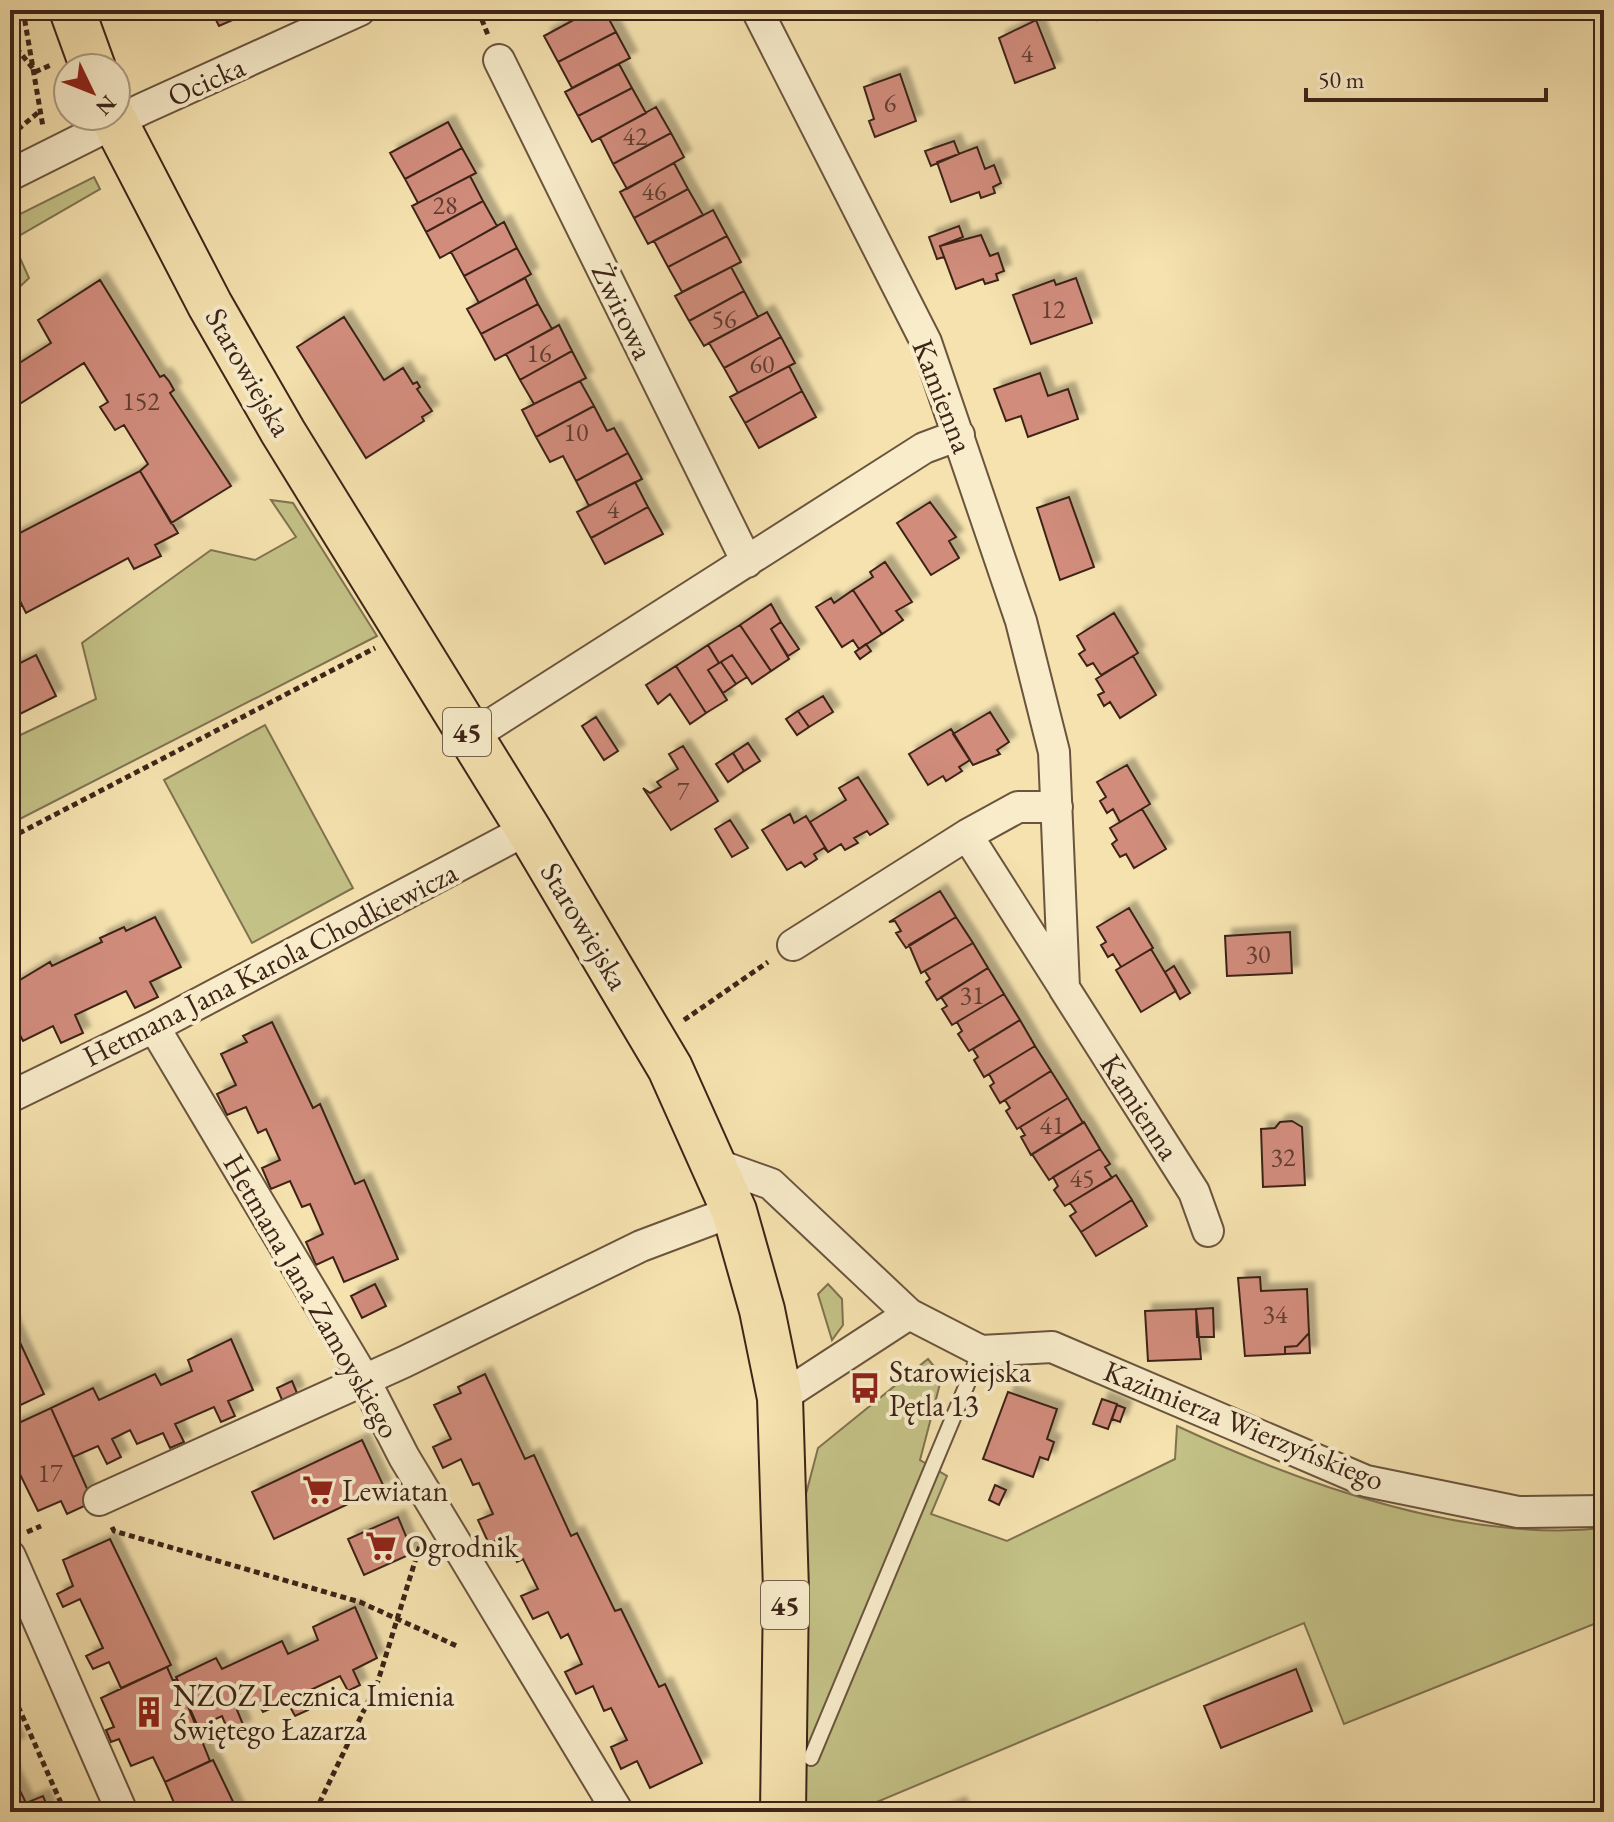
<svg xmlns="http://www.w3.org/2000/svg" width="1614" height="1822" font-family="'EB Garamond',serif">
<style>
.green{fill:#c3c186;stroke:#807250;stroke-width:2}
.building{fill:#d18c7b;stroke:#3d2419;stroke-width:2;filter:url(#shadow)}
.lines{fill:none;stroke-linecap:round;stroke-linejoin:round}
.service-casing{stroke:#6b543e;stroke-width:18}
.minor-casing{stroke:#6b543e;stroke-width:34}
.primary-casing{stroke:#3d2419;stroke-width:48}
.path{stroke:#3d2419;stroke-width:5;stroke-dasharray:6 4;stroke-linecap:butt}
.service{stroke:#f8eccb;stroke-width:14}
.minor{stroke:#f8eccb;stroke-width:30}
.primary{stroke:#f5e2af;stroke-width:44}
.labels{text-anchor:middle;dominant-baseline:central;stroke-width:8;stroke-linejoin:round;paint-order:stroke}
.number-label{font-size:26px;fill:#623e32}
.shield{fill:#f8eccb;stroke:#75604e;stroke-width:2}
.shield-label{font-size:28px;font-weight:bold;fill:#3d2419}
.street-label{font-size:30px;fill:#3d2419;stroke:#f8eccb}
.poi-label{font-size:30px;fill:#3d2419;stroke:#f8eccb;text-anchor:start}
</style>
<defs>
<filter id="shadow"><feDropShadow dx="7" dy="-7" stdDeviation="2" flood-color="#0004"/></filter>
</defs>
<rect width="100%" height="100%" fill="#f5e2af"/>
<filter id="stains"><feTurbulence type="fractalNoise" baseFrequency=".0025" numOctaves="4"/><feColorMatrix values="0 0 0 0 .2 0 0 0 0 .09 0 0 0 0 .02 0 0 0 .5 -.17"/></filter>
<radialGradient id="worn" r=".72"><stop offset=".6" stop-color="#630" stop-opacity="0"/><stop offset="1" stop-color="#630" stop-opacity=".3"/></radialGradient>
<path class="green" d="M94,177l6,12 -88,51 17,38 -19,18v-77z
M271,500l22,3 84,133 -367,188v-84l86,-41 -14,-56 129,-93 44,10 41,-23z
M265,725l88,163 -101,55 -88,-163z
M828,1284l14,15 1,26 -11,15 -14,-46z
M928,1359l14,17 -22,84 27,16 -16,38 76,27 168,-82 2,-33c125,58 288,117 427,102v92l-260,104 -40,-101 -451,189h-52l5,-318 12,-46z"/>
<path class="building" d="M211,10h39l1,2 -32,14z
M592,10h12l12,22 -58,30 -14,-26z
M1095,10h31l1,5 -30,5z
M1036,20l19,48 -40,15 -16,-45z
M616,32l14,26 -58,30 -14,-26z
M619,64l13,24 -54,28 -13,-24z
M900,74l16,47 -41,16 -6,-16 5,-2 -10,-32z
M632,88l14,25 -54,29 -14,-26z
M656,107l15,26 -58,31 -13,-26z
M448,122l14,26 -57,31 -15,-26z
M671,133l13,24 -57,32 -14,-25z
M954,141l5,13 -28,12 -6,-15z
M977,147l8,22 9,-4 7,18 -8,4 2,6 -14,5 -2,-6 -28,10 -14,-40z
M462,148l14,25 -58,30 -13,-24z
M674,163l14,26 -54,29 -14,-26z
M470,176l13,25 -57,31 -14,-26z
M688,189l15,26 -55,29 -14,-26z
M483,201l14,25 -57,32 -14,-26z
M713,210l14,26 -59,31 -14,-26z
M504,222l13,26 -53,28 -13,-24z
M959,226l4,11 -23,9 4,11 -7,2 -8,-22z
M981,235l9,21 8,-3 6,18 -8,3 2,6 -13,4 -2,-5 -27,10 -16,-43z
M727,236l14,26 -59,30 -14,-25z
M517,248l14,26 -52,29 -15,-27z
M731,267l13,24 -55,30 -14,-25z
M525,278l13,26 -57,30 -14,-25z
M1076,278l16,45 -61,21 -18,-49 41,-15 2,5z
M100,280l60,97 4,-2 5,6 5,9 -4,3 61,93 -60,37 -31,-52 8,-7 -24,-39 -9,5 -15,-23 8,-5 -24,-39 -69,44 -5,-7v-31l41,-26 -13,-23z
M744,291l14,26 -54,29 -15,-25z
M538,304l14,25 -57,31 -14,-26z
M767,312l14,25 -57,31 -15,-25z
M344,317l40,63 19,-12 10,16 4,-2 3,5 -3,2 15,22 -10,6 2,4 -58,37 -69,-111z
M559,325l13,26 -52,29 -14,-26z
M781,337l14,26 -57,30 -14,-25z
M572,351l14,27 -52,26 -14,-24z
M789,366l13,25 -57,32 -15,-26z
M1040,373l8,23 20,-7 10,30 -50,18 -7,-21 -15,5 -12,-32z
M580,381l14,25 -58,31 -14,-27z
M802,391l14,26 -57,31 -14,-25z
M594,406l13,25 7,-3 14,25 -52,28 -13,-25 -13,6 -14,-25z
M628,453l14,26 -53,27 -13,-25z
M140,471l38,62 -23,12 6,11 -27,13 -6,-11 -102,55 -16,-32v-43z
M635,482l13,25 -57,31 -14,-26z
M1069,497l25,70 -34,13 -23,-72z
M930,502l26,35 -7,4 10,17 -28,17 -34,-52z
M648,507l15,27 -58,30 -14,-26z
M885,562l27,40 -16,9 7,9 -21,14 -29,-44 20,-13 -3,-5z
M10,581l12,24 -12,7z
M853,590l29,44 -23,15 -6,-9 -11,7 -26,-40 15,-9 3,5z
M771,604l10,18 -10,7 18,30 -18,12 -31,-46z
M1114,613l24,40 -37,22 -8,-12 -6,3 -8,-12 6,-4 -8,-14z
M781,622l18,27 -11,7 -17,-27z
M740,625l31,46 -19,13 -20,-29 -13,8 -11,-18z
M866,644l5,7 -11,8 -5,-7z
M708,645l11,18 -11,7 19,30 -21,13 -30,-47z
M36,655l20,41 -46,23v-51z
M732,655l15,22 -11,7 -15,-22z
M1133,656l23,39 -36,23 -10,-16 -6,4 -6,-11 6,-3 -8,-13z
M721,662l15,22 -13,9 -15,-23z
M676,666l30,47 -16,11 -20,-30 -12,10 -12,-19z
M823,696l10,16 -24,15 -11,-16z
M798,711l11,16 -12,8 -11,-16z
M990,712l19,30 -12,8 3,4 -27,11 -20,-31z
M596,717l22,34 -14,9 -22,-34z
M951,729l19,31 -11,7 3,4 -16,10 -3,-5 -15,9 -19,-31z
M748,743l12,18 -16,10 -11,-18z
M683,746l35,55 -47,29 -28,-42 7,5 11,-6 -4,-5 21,-13 -9,-15z
M733,753l11,18 -16,11 -12,-18z
M1127,765l23,39 -30,18 -7,-13 -6,4 -7,-12 6,-4 -9,-15z
M858,777l30,47 -18,11 -3,-4 -13,7 4,5 -13,7 -4,-6 -13,8 -18,-30 36,-22 -7,-12z
M1142,809l24,40 -32,19 -8,-14 -6,3 -8,-13 5,-4 -7,-12z
M790,814l4,9 12,-7 22,36 -4,-4 -10,6 3,5 -12,8 -4,-5 -14,8 -25,-40z
M730,820l18,28 -16,9 -17,-28z
M940,891l16,26 -50,31 -10,-15 5,-2 -6,-10 -6,1z
M1129,908l24,40 -32,19 -8,-13 -5,3 -7,-12 5,-3 -9,-15z
M155,917l26,50 -31,15 8,15 -23,11 -9,-17 -51,24 8,18 -22,10 -8,-17 -30,15 -13,-26v-29l40,-24 2,4 50,-24 -2,-4 24,-11 2,4z
M956,917l17,26 -52,30 -12,-28z
M1290,932l2,41 -65,3 -2,-40z
M973,943l15,25 -51,32 -11,-18 4,-3 -5,-8z
M1151,949l25,42 -35,21 -25,-42z
M1174,966l16,27 -10,6 -15,-27z
M988,968l16,26 -52,31 -10,-16 5,-3 -6,-9z
M1004,994l16,26 -51,31 -11,-17 4,-3 -5,-9z
M1020,1020l15,26 -51,31 -10,-17 4,-3 -5,-8z
M272,1022l41,86 7,-4 35,80 9,-4 34,79 -54,23 -11,-25 -17,8 -10,-23 17,-8 -13,-30 -8,3 -12,-26 -19,8 -9,-21 18,-8 -14,-31 -8,4 -12,-26 -19,8 -10,-21 19,-9 -15,-31 26,-12 -4,-6z
M1035,1046l16,25 -51,32 -10,-17 4,-3 -5,-9z
M1051,1071l17,27 -51,31 -11,-18 4,-3 -5,-8z
M1068,1098l15,25 -52,32 -10,-18 4,-2 -5,-8z
M1292,1121l10,6 3,58 -42,2 -2,-58 14,-1 5,-6z
M1084,1122l16,27 -51,31 -17,-26z
M1100,1149l10,15 -5,3 7,11 -47,28 -11,-16 4,-4 -5,-9z
M1116,1175l16,25 -51,32 -11,-16 6,-4 -6,-9z
M1132,1200l15,26 -51,30 -15,-24z
M1260,1277l1,14 46,-2 2,44 -12,13 -12,1v7l-40,2 -7,-78z
M375,1284l11,22 -24,12 -11,-22z
M1213,1308l1,29h-17l-1,-28z
M1196,1309l5,50 -53,2 -3,-50z
M10,1321l34,73 -34,16z
M1309,1333l1,20 -25,1v-7l12,-1z
M231,1339l22,51 -25,11 7,15 -14,6 -7,-15 -39,17 9,18 -14,6 -7,-15 -26,11 -7,-14 -18,9 9,18 -14,7 -9,-18 -25,11 -22,-49 42,-20 6,12 56,-26 6,11 31,-14 -4,-11z
M485,1374l40,85 9,-4 37,81 6,-3 38,78 6,-2 38,78 6,-3 37,79 -52,25 -13,-27 -16,8 -10,-22 16,-7 -16,-32 -7,3 -11,-25 -17,8 -11,-22 17,-8 -14,-30 -7,4 -13,-26 -15,7 -12,-23 17,-7 -15,-30 -6,3 -13,-26 -15,8 -11,-24 15,-6 -14,-31 -6,2 -12,-26 -18,9 -10,-21 18,-8 -17,-34 27,-12 -3,-6z
M292,1381l5,12 -15,7 -5,-12z
M1008,1392l49,17 -10,30 7,3 -6,18 -8,-3 -7,20 -50,-18z
M1102,1399l15,5 -9,25 -15,-5z
M1117,1405l8,3 -5,14 -8,-3z
M51,1408l42,94 -26,12 -6,-13 -23,10 -28,-57v-27z
M362,1440l22,47 -110,52 -22,-47z
M995,1485l11,5 -7,15 -10,-5z
M398,1517l15,36 -49,22 -16,-36z
M110,1539l61,126 -50,23 -12,-26 -16,7 -7,-13 17,-8 -23,-49 -17,8 -6,-13 16,-8 -10,-26z
M355,1607l22,51 -24,12 7,15 -12,6 -8,-15 -40,19 8,15 -13,6 -8,-15 -24,11 -6,-11 -20,9 7,17 -15,6 -7,-17 -24,11 -22,-50 40,-19 6,11 60,-28 6,13 30,-14 -5,-13z
M167,1667l6,14 4,-2 33,82 -45,21 -12,-25 -22,9 -12,-27 -8,3 -5,-12 8,-3 -13,-29z
M1296,1669l16,42 -91,37 -17,-42z
M12,1732l6,12 -8,3v-14z
M213,1760l25,52h-60l-13,-30z
M10,1770l16,33 17,-7 5,12 -8,4h-30z
M959,1804l3,8h-22z"/>
<g class="lines">
<defs>
<path id="service" d="M811,1758l170,-407"/>
<path id="minor" d="M757,10l169,332 95,279 33,131 10,236 130,204 14,39
M499,60l248,502
M10,175l132,-66 218,-99
M471,737l453,-289 35,-13
M967,835l96,151
M793,945l174,-110 51,-28h39
M154,1027l210,352 40,78 214,355
M10,1097l144,-70 374,-198
M715,1164l56,20 138,130 72,37 71,-4 314,134 152,31 86,-1
M780,1398l129,-84
M99,1500l305,-138 237,-116 93,-35
M10,1556l112,256"/>
<path id="primary" d="M72,10l21,58
M112,116l98,189 73,127 245,397 142,239 64,143 28,99 18,88 6,192 -3,222"/>
</defs>
<use href="#service" class="service-casing"/>
<use href="#minor" class="minor-casing"/>
<use href="#primary" class="primary-casing"/>
<path class="path" d="M23,10l20,117
M478,10l10,25
M10,40l25,31
M35,72l18,-8
M10,136l30,-25
M10,838l365,-190
M684,1020l84,-58
M112,1527l2,4 246,71 99,45
M27,1532l14,-6
M10,1688l55,124
M315,1812l63,-131 43,-139
M562,1812l17,-8"/>
<use href="#service" class="service"/>
<use href="#minor" class="minor"/>
<use href="#primary" class="primary"/>
</g>
<defs>
<symbol id="bus-bare" viewBox="-9 -9 18 18"><path d="M-5-6H5V4H4V6H2V4H-2V6H-4V4H-5ZM-3.5-4V0h7V-4ZM-3.5 1.2v1.5H-2V1.2ZM2 1.2v1.5H3.5V1.2Z" fill="#8f2418" stroke="#f8eccb" stroke-width="2.5" paint-order="stroke"/></symbol>
<symbol id="supermarket-bare" viewBox="-9 -9 18 18"><path d="M-6-5.5h2.5l.6 2H6L4.5 2H-2.5L-4.4-4H-6ZM-1.5 3.2a1.3 1.3 0 1 0 .1 0ZM3 3.2a1.3 1.3 0 1 0 .1 0Z" fill="#8f2418" stroke="#f8eccb" stroke-width="2.5" paint-order="stroke"/></symbol>
<symbol id="building-bare" viewBox="-9 -9 18 18"><path d="M-4-6H4V6H1V3H-1V6H-4ZM-2.5-4.3h1.7v1.8h-1.7ZM.8-4.3h1.7v1.8H.8ZM-2.5-1h1.7V.8h-1.7ZM.8-1h1.7V.8H.8Z" fill="#8f2418" stroke="#f8eccb" stroke-width="2.5" paint-order="stroke"/></symbol>
</defs>
<g fill-rule="evenodd">
<use href="#bus-bare" x="843" y="1366" width="44" height="44"/>
<use href="#supermarket-bare" x="296" y="1468" width="44" height="44"/>
<use href="#supermarket-bare" x="359" y="1524" width="44" height="44"/>
<use href="#building-bare" x="127" y="1690" width="44" height="44"/>
</g>
<g class="labels">
<g class="number-label">
<text x="1027" y="53">4</text>
<text x="890" y="103">6</text>
<text x="635" y="136">42</text>
<text x="654" y="191">46</text>
<text x="445" y="205">28</text>
<text x="1053" y="309">12</text>
<text x="724" y="319">56</text>
<text x="539" y="353">16</text>
<text x="762" y="364">60</text>
<text x="141" y="401">152</text>
<text x="576" y="432">10</text>
<text x="613" y="509">4</text>
<text x="683" y="791">7</text>
<text x="1258" y="954">30</text>
<text x="972" y="995">31</text>
<text x="1052" y="1125">41</text>
<text x="1283" y="1157">32</text>
<text x="1082" y="1178">45</text>
<text x="1275" y="1314">34</text>
<text x="50" y="1473">17</text>
</g>
<g class="shield">
<rect x="443" y="708" width="48" height="48" rx="6"/>
<rect x="761" y="1581" width="48" height="48" rx="6"/>
</g>
<g class="shield-label">
<text x="467" y="732">45</text>
<text x="785" y="1605">45</text>
</g>
<g class="street-label">
<text transform="translate(206 81) rotate(-24)">Ocicka</text>
<text transform="translate(623 311) rotate(64)">Żwirowa</text>
<text transform="translate(249 372) rotate(60)">Starowiejska</text>
<text transform="translate(943 396) rotate(69)">Kamienna</text>
<text transform="translate(585 926) rotate(59)">Starowiejska</text>
<text transform="translate(270 964) rotate(-27)">Hetmana Jana Karola Chodkiewicza</text>
<text transform="translate(1140 1107) rotate(57)">Kamienna</text>
<text transform="translate(312 1296) rotate(60)">Hetmana Jana Zamoyskiego</text>
<text transform="translate(1244 1425) rotate(22)">Kazimierza Wierzyńskiego</text>
</g>
<g class="poi-label">
<text x="889" y="1371">Starowiejska<tspan x="889" dy="34">Pętla 13</tspan></text>
<text x="342" y="1490">Lewiatan</text>
<text x="405" y="1546">Ogrodnik</text>
<text x="173" y="1695">NZOZ Lecznica Imienia<tspan x="173" dy="34">Świętego Łazarza</tspan></text>
</g>
</g>
<rect width="1614" height="1822" fill="none" stroke="#f5e2af" stroke-width="40"/>
<rect x="12" y="12" width="1590" height="1798" fill="none" stroke="#3d2419" stroke-width="4"/>
<rect x="20" y="20" width="1574" height="1782" fill="none" stroke="#3d2419" stroke-width="2"/>
<g transform="translate(92 92) rotate(133)"><circle r="38" fill="#f8eccb" stroke="#ad9c84" stroke-width="2"/>
<path d="M0-6L14 30L0 20L-14 30Z" fill="#8f2418"/>
<text y="-12" font-size="22" font-weight="bold" text-anchor="middle" fill="#3d2419">N</text>
</g>
<path d="M1306 88v12h240v-12" fill="none" stroke="#3d2419" stroke-width="4"/>
<text x="1318" y="88" font-size="24" fill="#3d2419" stroke="#f8eccb" stroke-width="6" paint-order="stroke">50 m</text>
<rect width="100%" height="100%" filter="url(#stains)"/>
<rect width="100%" height="100%" fill="url(#worn)"/>
</svg>
